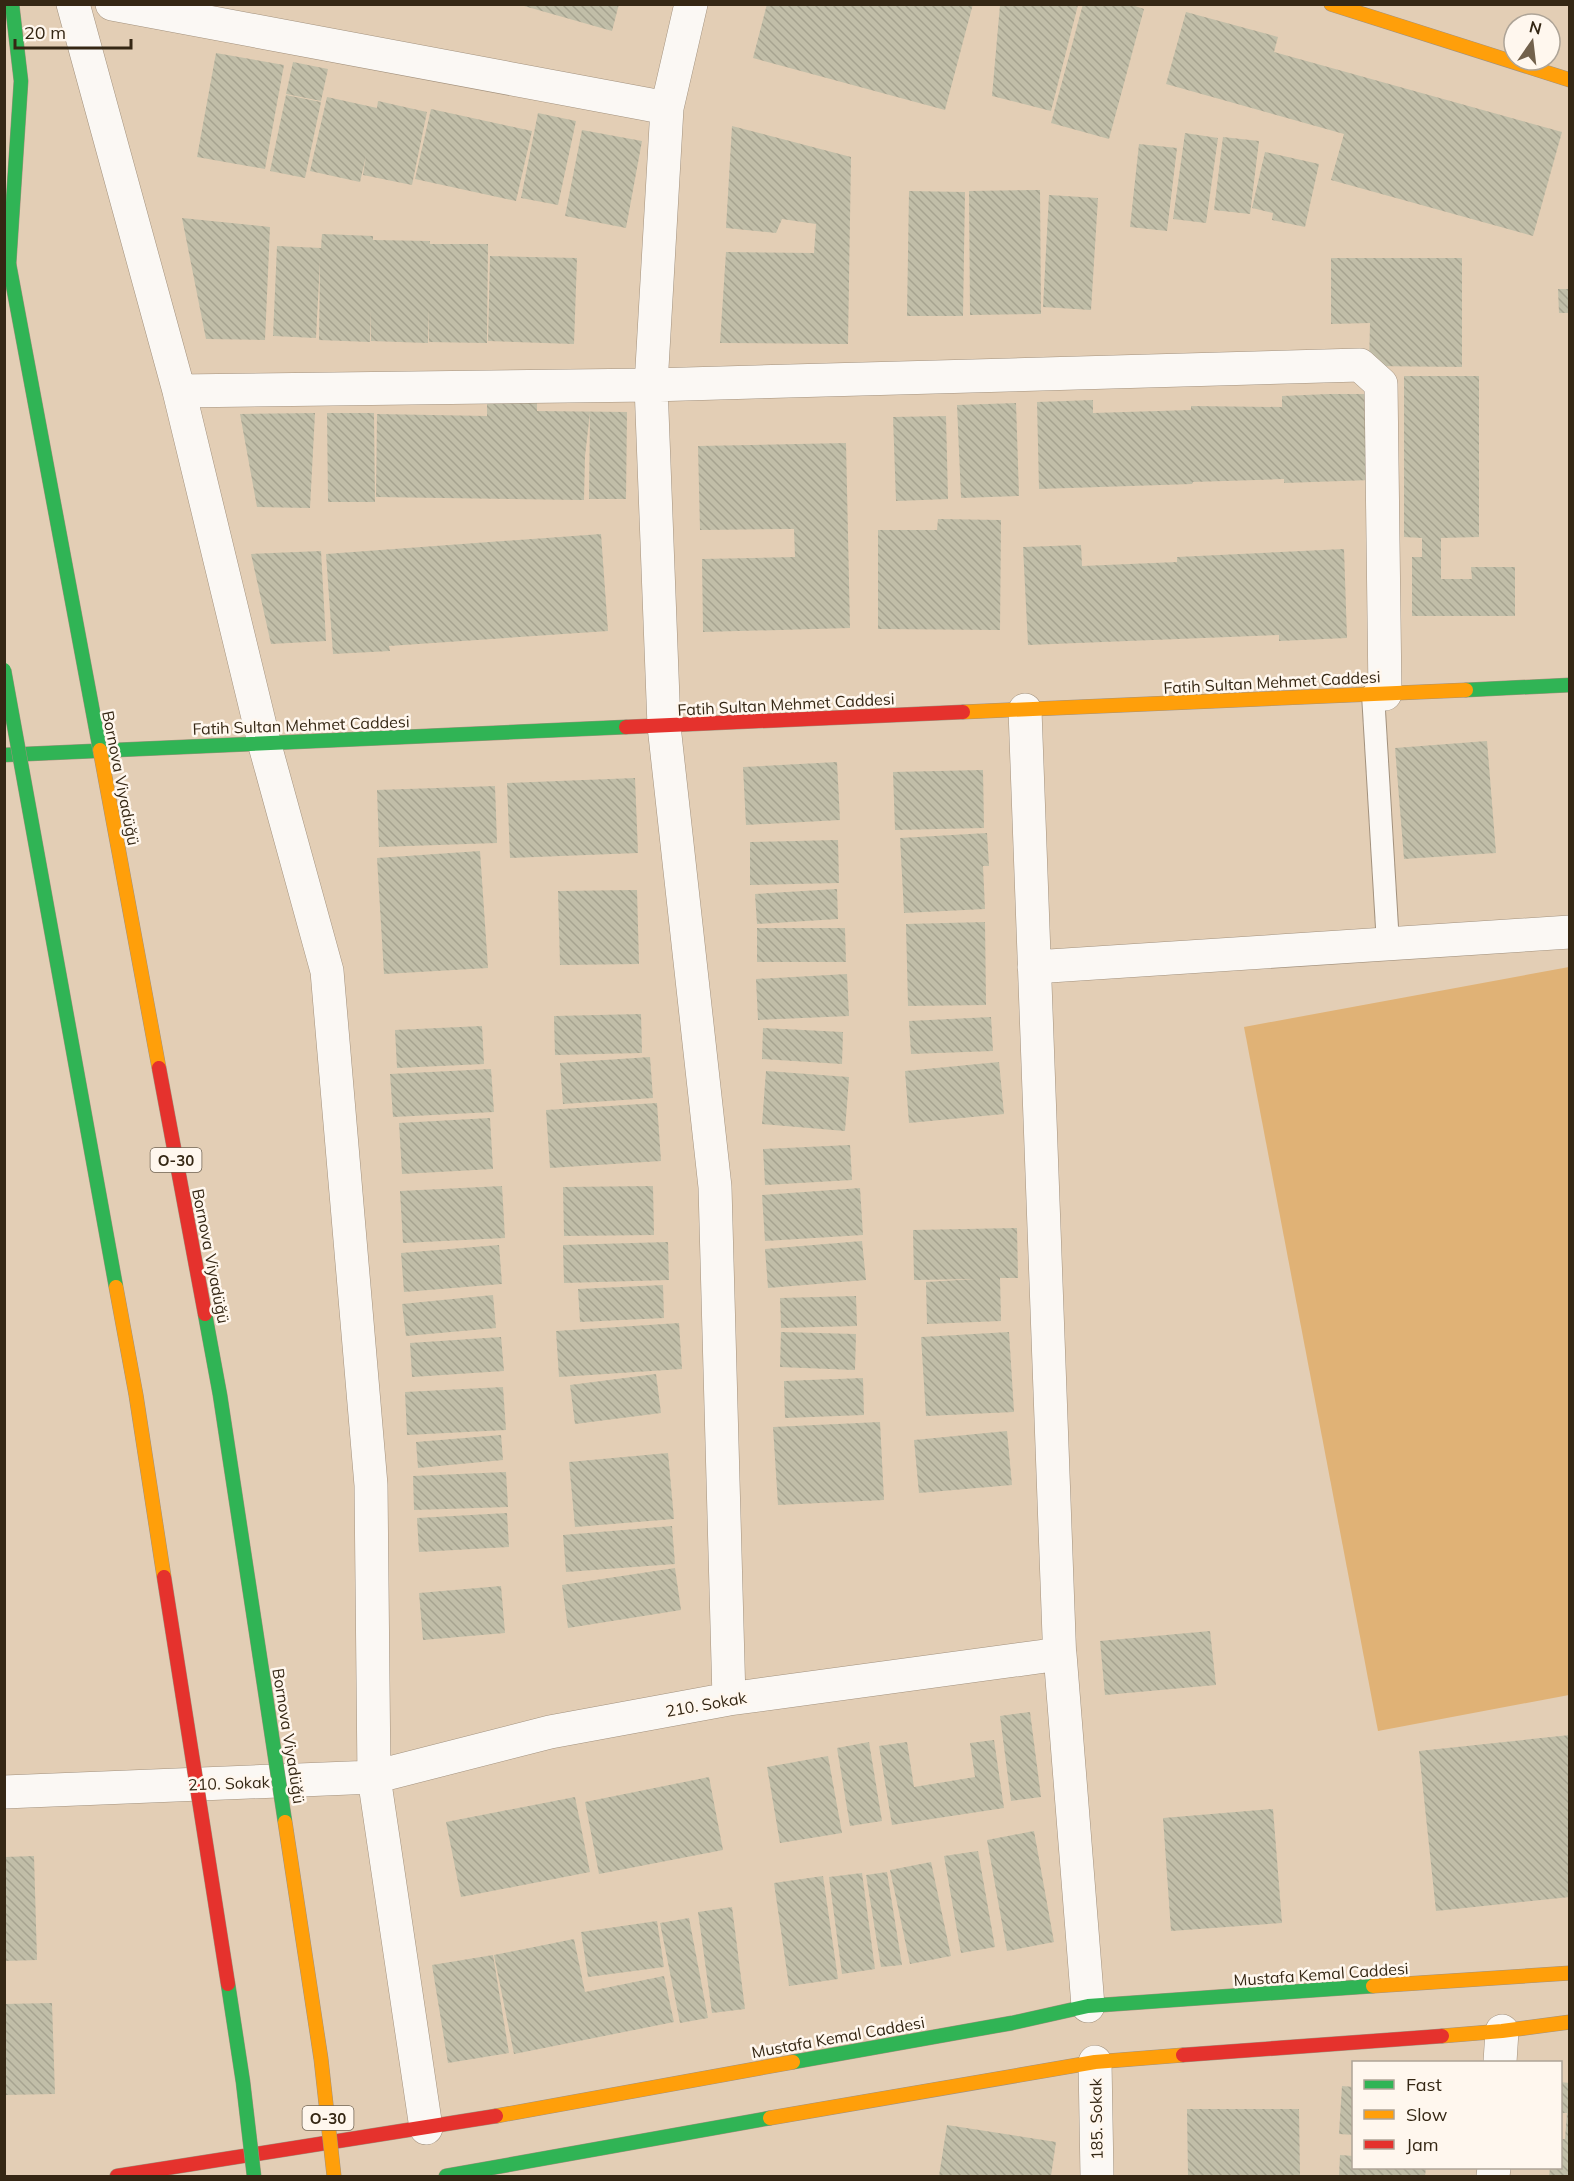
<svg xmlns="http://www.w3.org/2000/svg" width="1574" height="2181" font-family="Mulish,sans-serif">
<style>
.pitch{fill:#e0b276}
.building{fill:url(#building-back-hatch)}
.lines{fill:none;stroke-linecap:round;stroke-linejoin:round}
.lane-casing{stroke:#a2917d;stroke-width:24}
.street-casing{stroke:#a2917d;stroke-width:34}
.fast-casing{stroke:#a2917d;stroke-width:15}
.slow-casing{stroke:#a2917d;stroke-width:15}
.jam-casing{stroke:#a2917d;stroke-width:15}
.lane{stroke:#fbf8f4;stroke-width:22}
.street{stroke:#fbf8f4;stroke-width:33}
.fast{stroke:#30b455;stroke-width:14}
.slow{stroke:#ff9f0a;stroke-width:14}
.jam{stroke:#e5322d;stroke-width:14}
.fast-bridge-casing{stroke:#a2917d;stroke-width:15;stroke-linecap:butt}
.slow-bridge-casing{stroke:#a2917d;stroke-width:15;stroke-linecap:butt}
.jam-bridge-casing{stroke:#a2917d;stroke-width:15;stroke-linecap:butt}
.fast-bridge{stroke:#30b455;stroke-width:14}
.slow-bridge{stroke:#ff9f0a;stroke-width:14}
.jam-bridge{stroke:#e5322d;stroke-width:14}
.labels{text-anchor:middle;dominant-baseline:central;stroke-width:5;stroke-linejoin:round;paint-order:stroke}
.shield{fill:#fff7ee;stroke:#726555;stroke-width:1.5}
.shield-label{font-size:15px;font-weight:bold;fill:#352714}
.street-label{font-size:16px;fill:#352714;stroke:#fff7ee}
</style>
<defs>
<pattern id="building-back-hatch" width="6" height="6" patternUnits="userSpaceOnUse" patternTransform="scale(1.5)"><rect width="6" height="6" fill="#c1bea8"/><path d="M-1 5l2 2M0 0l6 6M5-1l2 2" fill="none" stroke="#a6a390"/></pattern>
</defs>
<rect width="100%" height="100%" fill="#e3ceb5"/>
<path class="pitch" d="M1569,967v728l-191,36 -134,-704z"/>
<path class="building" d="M517,4h102l-7,27z
M767,4h206l-28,106 -192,-52z
M1083,4h46l15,5 -35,130 -58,-16z
M1000,5h78l-27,106 -59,-15z
M1186,12l92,25 -4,15 288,80 -29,104 -202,-56 13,-46 -178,-50z
M216,53l68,12 -19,104 -68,-12z
M293,62l35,7 -7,32 -35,-7z
M286,95l35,7 -16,76 -35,-7z
M327,97l50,11 1,-7 49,11 -15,73 -49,-10 3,-19 -6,26 -50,-11z
M431,109l101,22 -16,70 -101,-22z
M538,113l38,8 -18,84 -37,-7z
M732,126l119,31 -3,187 -128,-1 6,-91 88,1 2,-29 -34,-5 -6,14 -50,-5z
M582,130l60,11 -16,87 -61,-12z
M1185,133l33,5 -12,85 -33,-4z
M1223,137l36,4 -9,73 -36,-4z
M1139,144l38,4 -10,83 -37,-4z
M1265,152l54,12 -14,63 -33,-7 1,-7 -21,-5z
M1040,190l1,124 -71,1 -1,-124z
M909,191l56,1 -2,124h-56z
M1049,195l49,3 -7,112 -48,-3z
M182,218l88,9 -5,113 -59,-1z
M322,234l51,2v4l57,1v3h58l-1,99 -58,-1v-34l-1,35 -57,-2v-30l-1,31 -51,-2 1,-79 -4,77 -43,-2 4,-90 44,2z
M490,256l87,2 -3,86 -86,-3z
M1331,258h131v109l-93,-1 1,-43 -39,1z
M1558,289h12v24h-11z
M1404,376h75v161l-38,1v41h31l-1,-12h44v49h-103v-59h10v-19l-18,-1z
M487,394h50v17l90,1 -1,87h-37l1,-86 -5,43 -1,44 -208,-3 1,-83 110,2z
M1328,394h40l3,86 -87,3v-4l-91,3 -1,2 -153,5 -2,-87 56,-2v13l98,-3v-4l91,1v-11z
M1016,403l3,93 -58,2 -4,-93z
M315,413l-5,95 -53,-1 -17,-93z
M327,413h47l1,89h-47z
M946,416l2,83 -52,2 -3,-84z
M846,443l4,185 -147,4 -1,-73 93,-2 -1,-28 -94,1 -2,-84z
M938,519l63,1 -1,110 -122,-1v-99h59z
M601,534l7,97 -219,15 1,5 -57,3 -7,-100z
M1081,545l1,21 95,-4v-5l167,-8 3,89 -68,3v-6l-251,10 -5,-98z
M321,551l5,90 -55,3 -20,-90z
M1487,741l9,112 -92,6 -9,-111z
M837,762l3,58 -94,5 -3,-58z
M983,770l1,58 -89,2 -2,-58z
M635,778l3,75 -128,5 -3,-75z
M495,786l2,57 -118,4 -2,-57z
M987,833l2,33h-6l2,43 -81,4 -4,-75z
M838,840l1,43 -89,2v-43z
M480,851l8,117 -104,6 -7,-116z
M837,889l1,30 -81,5 -2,-30z
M637,890l2,74 -79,1 -2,-74z
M985,922l1,83 -78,1 -2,-82z
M757,928h88l1,34h-89z
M847,974l2,42 -91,4 -2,-41z
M641,1014l1,39 -87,2 -1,-39z
M991,1017l2,34 -82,3 -2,-33z
M482,1026l2,38 -87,4 -2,-38z
M763,1028l80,4 -1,32 -80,-5z
M650,1057l3,41 -90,6 -3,-41z
M999,1062l5,52 -95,9 -4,-52z
M491,1069l3,43 -101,5 -3,-43z
M766,1071l83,6 -4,54 -83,-7z
M657,1103l4,58 -111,7 -4,-58z
M490,1118l3,51 -91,5 -3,-51z
M850,1145l2,35 -87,5 -2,-36z
M502,1186l3,52 -102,5 -3,-52z
M653,1186l1,49 -90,1 -1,-49z
M860,1188l3,47 -98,6 -3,-46z
M1017,1228l1,50h-18l1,43 -74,3 -1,-42 50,-3 -62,1 -1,-50z
M862,1241l4,39 -98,8 -3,-39z
M668,1242l1,38 -105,3 -1,-38z
M499,1245l3,39 -98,8 -3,-39z
M663,1285l1,33 -84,4 -2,-33z
M493,1295l3,33 -90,8 -4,-32z
M856,1296l1,30 -76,2 -1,-30z
M679,1323l3,46 -123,8 -3,-46z
M781,1332l75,2 -1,36 -75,-3z
M1009,1332l5,80 -88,4 -5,-79z
M501,1337l3,34 -92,6 -2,-34z
M656,1374l5,39 -86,11 -5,-39z
M863,1378l1,37 -79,3 -1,-37z
M503,1387l3,43 -99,5 -2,-43z
M880,1422l4,78 -106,5 -5,-78z
M1007,1431l5,54 -93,8 -5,-53z
M501,1435l2,25 -85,8 -2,-26z
M668,1453l6,66 -99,8 -6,-65z
M506,1472l2,35 -94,3 -1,-34z
M507,1513l2,34 -90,5 -2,-34z
M672,1526l3,38 -109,8 -3,-37z
M675,1568l6,42 -113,18 -6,-43z
M501,1586l4,47 -82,7 -4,-47z
M1210,1631l6,54 -111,10 -5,-54z
M1030,1712l11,85 -30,4 -11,-85z
M1570,1735v162l-134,14 -17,-160z
M994,1740l10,68 -112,17 -13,-79 28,-4 7,45 61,-10 -5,-34z
M869,1742l13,79 -32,5 -13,-78z
M828,1756l14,77 -62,10 -13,-76z
M709,1777l14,73 -124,24 -14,-72z
M575,1797l15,75 -129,25 -15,-75z
M1273,1809l9,114 -111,8 -8,-113z
M1034,1831l20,111 -47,9 -20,-111z
M978,1851l17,96 -34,6 -17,-97z
M34,1856l3,104 -33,1v-104z
M931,1862l20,94 -41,8 -20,-94z
M887,1872l15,93 -21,2 -15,-92z
M862,1873l13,96 -33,5 -13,-97z
M823,1876l15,103 -49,7 -15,-103z
M732,1907l13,102 -33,4 -14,-101z
M689,1918l19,100 -28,5 -20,-100z
M657,1921l7,46 -76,10 -7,-45z
M574,1939l11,53 79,-16 10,46 -160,32 -20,-99z
M493,1955l16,98 -61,10 -16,-98z
M52,2003l3,91 -51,1v-91z
M1560,2082l10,1v93h-21l1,-8h10v-29h5l2,-26h-7z
M1342,2086l12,1v48l-15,-1z
M1187,2109h112l1,67h-112z
M947,2125l109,17 -5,34h-112z
M1340,2155l14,1v12h72l-1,8h-86z"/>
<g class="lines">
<defs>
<path id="lane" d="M1373,694l15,250"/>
<path id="street" d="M73,4l106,387 85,351 63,229 44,514 3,292 52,351
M112,4l555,104 24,-104
M667,108l-16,277 13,341 51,461 14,512
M179,391l472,-6 709,-20 21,19 4,310
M1025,710l35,954
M1034,967l536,-35
M4,1792l370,-15 176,-45 179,-33 331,-45 28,352
M1095,2062l2,114
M1500,2062l2,-31
M1493,2176l1,-8"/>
<path id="fast" d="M9,264l12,-183 -9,-77
M1466,690l104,-5
M4,755l622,-28
M793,2062l219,-39 76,-17 285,-20
M446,2176l324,-58"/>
<path id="slow" d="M1331,4l239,76
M963,712l503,-22
M1373,1986l197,-13
M1442,2036l60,-5 68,-9
M496,2116l297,-54
M770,2118l325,-56 88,-7"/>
<path id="jam" d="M626,727l337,-15
M1183,2055l259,-19
M117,2176l379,-60"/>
</defs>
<use href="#lane" class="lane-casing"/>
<use href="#street" class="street-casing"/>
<use href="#fast" class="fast-casing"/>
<use href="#slow" class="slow-casing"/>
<use href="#jam" class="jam-casing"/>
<use href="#lane" class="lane"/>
<use href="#street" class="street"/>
<use href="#fast" class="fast"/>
<use href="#slow" class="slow"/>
<use href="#jam" class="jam"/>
<defs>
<path id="fast-bridge" d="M9,264l91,486
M4,670l112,617
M205,1314l15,81 65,427
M228,1984l15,98 11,94"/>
<path id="slow-bridge" d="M100,750l59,318
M116,1287l20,108 28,182
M285,1822l36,237 13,117"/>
<path id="jam-bridge" d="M159,1068l46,246
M164,1577l64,407"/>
</defs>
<use href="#fast-bridge" class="fast-bridge-casing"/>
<use href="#slow-bridge" class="slow-bridge-casing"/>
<use href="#jam-bridge" class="jam-bridge-casing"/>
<use href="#fast-bridge" class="fast-bridge"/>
<use href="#slow-bridge" class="slow-bridge"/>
<use href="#jam-bridge" class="jam-bridge"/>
</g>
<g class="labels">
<g class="shield">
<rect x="150.5" y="1148" width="51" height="24" rx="4.5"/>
<rect x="302.5" y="2106" width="51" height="24" rx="4.5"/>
</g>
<g class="shield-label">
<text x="176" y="1160">O-30</text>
<text x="328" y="2118">O-30</text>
</g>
<g class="street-label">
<text transform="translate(1272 682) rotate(-3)">Fatih Sultan Mehmet Caddesi</text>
<text transform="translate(786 704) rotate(-3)">Fatih Sultan Mehmet Caddesi</text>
<text transform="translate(301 725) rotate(-2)">Fatih Sultan Mehmet Caddesi</text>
<text transform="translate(121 778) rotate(79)">Bornova Viyadüğü</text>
<text transform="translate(211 1256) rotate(79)">Bornova Viyadüğü</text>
<text transform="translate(706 1704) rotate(-10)">210. Sokak</text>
<text transform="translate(289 1736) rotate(81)">Bornova Viyadüğü</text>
<text transform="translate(229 1783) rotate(-2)">210. Sokak</text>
<text transform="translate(1321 1974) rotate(-4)">Mustafa Kemal Caddesi</text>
<text transform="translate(838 2037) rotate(-10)">Mustafa Kemal Caddesi</text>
<text transform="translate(1096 2119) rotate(-91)">185. Sokak</text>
</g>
</g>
<rect width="1574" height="2181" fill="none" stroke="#352714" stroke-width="12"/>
<rect x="1352" y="2061" width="210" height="108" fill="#fff7ee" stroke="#aea497" stroke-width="1.5"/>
<rect x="1364" y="2080" width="30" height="9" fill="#30b455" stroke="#aea497" stroke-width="1.5"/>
<text x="1406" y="2091" font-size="18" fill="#352714">Fast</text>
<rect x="1364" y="2110" width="30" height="9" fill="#ff9f0a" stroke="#aea497" stroke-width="1.5"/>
<text x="1406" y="2121" font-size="18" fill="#352714">Slow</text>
<rect x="1364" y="2140" width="30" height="9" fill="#e5322d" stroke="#aea497" stroke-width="1.5"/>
<text x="1406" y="2151" font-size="18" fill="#352714">Jam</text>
<g transform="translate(1532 42) rotate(14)"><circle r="28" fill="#fff7ee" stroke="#aea497" stroke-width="1.5"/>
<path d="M0-4.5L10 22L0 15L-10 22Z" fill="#72614c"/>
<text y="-9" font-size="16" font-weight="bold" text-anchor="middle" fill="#352714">N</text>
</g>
<path d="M15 39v9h116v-9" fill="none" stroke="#352714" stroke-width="3"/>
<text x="24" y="39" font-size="18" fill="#352714" stroke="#fff7ee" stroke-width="4.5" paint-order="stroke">20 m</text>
</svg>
